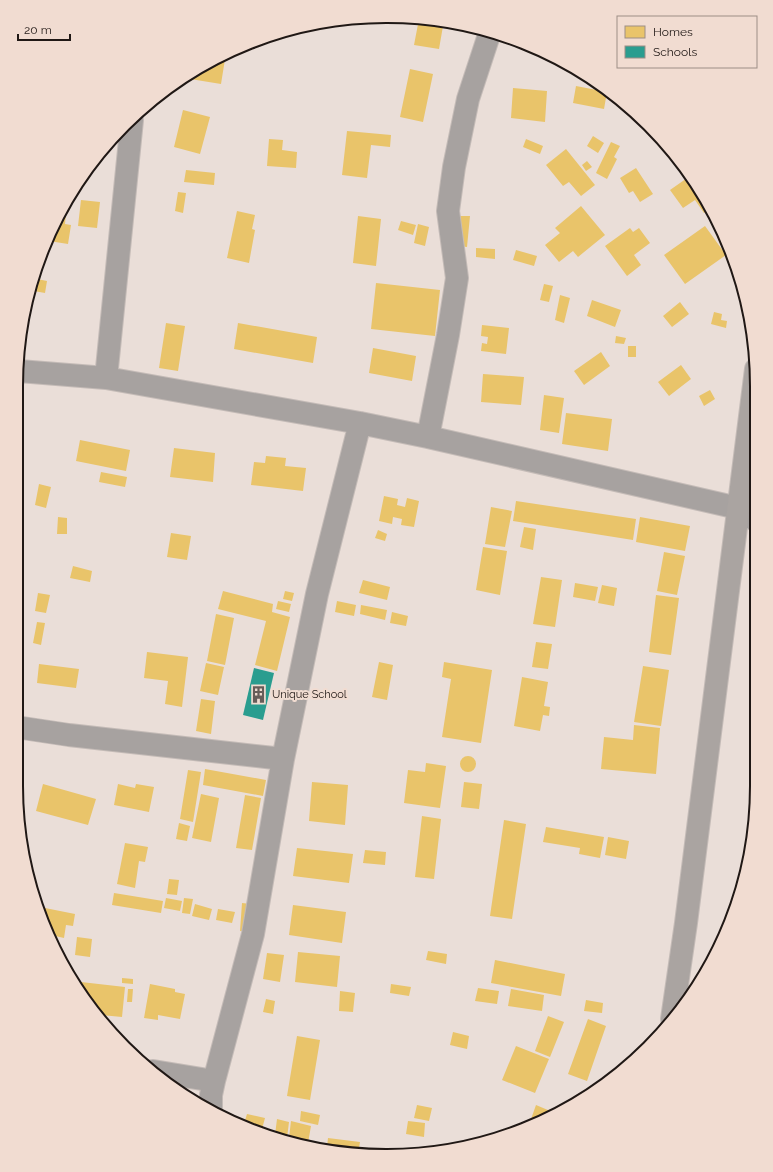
<svg xmlns="http://www.w3.org/2000/svg" width="773" height="1172" font-family="Raleway,sans-serif">
<style>
.homes{fill:#e9c46a}
.schools{fill:#2a9d8f}
.lines{fill:none;stroke-linecap:round;stroke-linejoin:round}
.minor-casing{stroke:#c4bbb7;stroke-width:24}
.major-casing{stroke:#c4bbb7;stroke-width:24}
.minor{stroke:#a7a2a0;stroke-width:22}
.major{stroke:#aaa4a1;stroke-width:22}
.labels{text-anchor:middle;dominant-baseline:central;stroke-width:4;stroke-linejoin:round;paint-order:stroke}
.poi-label{font-size:11px;fill:#201815;stroke:#f1dcd1;text-anchor:start}
.rim{fill:none;stroke:#201815;stroke-width:2}
</style>
<rect width="100%" height="100%" fill="#eaded8"/>
<path class="homes" d="M419,19h17l-1,5 8,2 -4,23 -25,-4z
M226,53l-5,31 -37,-6 39,-24z
M410,69l23,5 -10,48 -23,-5z
M576,86l31,6 -3,17 -31,-6z
M513,88l34,3 -2,31 -34,-4z
M183,110l27,7 -10,37 -26,-7z
M347,131l44,4 -1,12 -19,-2 -4,33 -25,-3z
M593,136l11,7 -6,10 -11,-7z
M269,139l14,1 -1,10 15,2 -1,16 -29,-2z
M526,139l17,7 -3,8 -17,-7z
M611,142l9,4 -6,11 3,2 -10,20 -11,-6z
M566,149l29,36 -14,11 -12,-14 -6,4 -17,-21z
M587,161l5,6 -6,4 -4,-6z
M636,168l17,26 -13,8 -7,-11 -4,2 -9,-15z
M186,170l29,3 -1,12 -30,-3z
M690,176l20,33 -6,4 -9,-13 -12,8 -13,-18z
M178,192l8,1 -3,20 -8,-2z
M81,200l19,2 -3,26 -19,-2z
M67,203l-2,21 6,1 -3,19 -19,-3 5,-18z
M581,206l24,29 -27,22 -5,-6 -14,11 -14,-17 15,-12 -5,-5z
M237,211l18,4 -3,14 3,1 -6,33 -22,-5z
M358,216l23,3 -5,47 -23,-3z
M460,216h10l-3,31 -9,-1z
M401,221l15,4 -3,10 -15,-5z
M418,224l11,3 -4,19 -11,-3z
M705,226l21,29 -41,29 -21,-29z
M630,228l3,4 6,-4 11,15 -16,12 7,10 -14,11 -22,-30z
M476,248l19,1v10l-19,-2z
M516,250l21,6 -3,10 -21,-6z
M37,279l10,2 -2,12 -11,-2z
M376,283l64,7 -5,46 -64,-7z
M544,284l9,2 -4,16 -9,-2z
M560,295l10,3 -6,25 -9,-3z
M592,300l29,10 -6,17 -28,-11z
M680,302l9,12 -17,13 -9,-11z
M714,312l8,2 -1,6 6,1 -1,7 -15,-4z
M166,323l19,3 -7,45 -19,-3z
M238,323l79,14 -4,26 -79,-14z
M482,325l27,3 -3,26 -25,-3 1,-8 5,1 1,-7 -7,-1z
M616,336l10,2 -2,6 -9,-1z
M628,346h8v11h-8z
M373,348l43,8 -4,25 -43,-8z
M601,352l9,14 -26,19 -10,-14z
M681,365l10,14 -22,17 -11,-14z
M483,374l41,3 -3,28 -40,-3z
M710,390l5,9 -11,7 -5,-10z
M544,395l20,3 -5,35 -19,-3z
M566,413l46,6 -4,32 -46,-7z
M80,440l50,10 -4,21 -50,-10z
M174,448l41,5 -2,29 -43,-5z
M266,456l20,2 -1,8 21,2 -3,23 -52,-6 3,-23 11,1z
M101,472l26,5 -2,10 -26,-5z
M39,484l12,3 -5,21 -11,-3z
M384,496l14,3 -1,6 8,2 2,-9 12,3 -5,26 -13,-2 1,-6 -9,-2 -1,7 -13,-3z
M516,501l120,18 -3,21 -120,-19z
M491,507l21,4 -7,36 -20,-3z
M58,517l9,1v16h-10z
M640,517l50,9 -5,25 -49,-9z
M524,527l12,2 -3,21 -13,-3z
M378,530l9,4 -2,7 -10,-3z
M171,533l20,3 -4,24 -20,-3z
M483,547l24,4 -7,44 -24,-5z
M664,552l21,4 -8,39 -20,-4z
M73,566l19,5 -2,11 -20,-4z
M541,577l21,3 -7,47 -22,-3z
M363,580l27,7 -3,13 -28,-7z
M575,583l23,4 -3,14 -22,-4z
M602,585l15,3 -3,18 -16,-3z
M223,591l50,13 -1,8 18,5 -13,54 -22,-6 11,-44 -48,-12z
M285,591l9,2 -2,8 -9,-2z
M38,593l12,2 -4,18 -11,-2z
M656,595l23,3 -8,57 -22,-3z
M278,601l13,3 -2,8 -13,-3z
M337,601l19,4 -2,11 -19,-4z
M361,605l26,5 -2,10 -25,-6z
M392,612l16,4 -2,10 -16,-3z
M216,614l18,4 -9,47 -18,-4z
M37,622l8,1 -4,22 -8,-2z
M536,642l16,2 -4,25 -16,-2z
M147,652l41,5 -6,50 -17,-3 3,-23 -24,-3z
M379,662l14,3 -6,35 -15,-3z
M444,662l48,8 -11,73 -39,-6 9,-58 -9,-2z
M206,663l18,4 -6,28 -18,-4z
M39,664l40,5 -3,19 -39,-5z
M643,666l26,4 -8,56 -27,-4z
M522,677l26,5 -4,24 6,1 -1,9 -6,-1 -3,16 -26,-5z
M201,699l14,2 -4,33 -15,-3z
M634,725l26,3 -4,46 -55,-5 3,-32 29,3z
M460 764a8 8 0 1 1 16 0a8 8 0 1 1-16 0Z
M426,763l20,3 -6,42 -36,-5 4,-33 17,2z
M205,769l61,11 -3,16 -60,-11z
M188,770l13,2 -8,50 -13,-3z
M312,782l36,3 -3,40 -36,-4z
M464,782l18,2 -3,25 -18,-2z
M43,784l53,15 -8,26 -52,-14z
M118,784l17,4 1,-4 18,3 -5,25 -35,-7z
M201,794l18,4 -8,44 -19,-4z
M245,795l16,3 -9,52 -16,-2z
M422,816l19,3 -7,60 -19,-2z
M504,820l22,4 -14,95 -22,-3z
M179,823l11,3 -3,15 -11,-2z
M546,827l58,10 -4,21 -21,-4 1,-6 -37,-6z
M608,837l21,4 -3,18 -21,-4z
M125,843l23,4 -3,15 -6,-1 -4,27 -18,-4z
M297,848l56,6 -4,29 -56,-7z
M365,850l21,2 -1,13 -22,-2z
M169,879l10,1 -2,15 -10,-1z
M114,893l49,8 -2,12 -49,-8z
M166,898l16,3 -2,10 -16,-3z
M184,898l9,1 -3,15 -8,-1z
M242,903l9,1 -2,28 -9,-1z
M195,904l17,5 -3,11 -17,-4z
M293,905l53,7 -4,31 -53,-8z
M45,908l30,6 -2,12 -7,-1 -2,13 -13,-3 -8,-15z
M218,909l17,3 -3,11 -16,-3z
M77,937l15,2 -2,18 -15,-2z
M428,951l19,3 -1,10 -20,-4z
M298,952l42,4 -3,31 -42,-5z
M267,953l17,2 -4,27 -17,-3z
M495,960l70,14 -4,22 -70,-13z
M122,978l11,1v5l-11,-1z
M81,982l44,5 -3,30 -21,-2 -21,-21z
M150,984l25,5v3l10,2 -5,25 -22,-4v5l-14,-2z
M391,984l20,3 -2,9 -19,-3z
M478,988l21,3 -2,13 -22,-3z
M128,989h5l-1,13h-5z
M511,989l33,6 -2,16 -34,-5z
M340,991l15,2 -2,19 -14,-1z
M266,999l9,2 -2,13 -10,-2z
M586,1000l17,3 -1,10 -18,-2z
M548,1016l16,6 -14,35 -15,-6z
M588,1019l18,7 -19,55 -19,-7z
M453,1032l16,4 -2,13 -17,-4z
M297,1036l23,4 -10,60 -23,-4z
M516,1046l33,13 -14,34 -33,-13z
M417,1105l15,3 -3,13 -15,-3z
M536,1105l19,8 -25,9z
M301,1111l19,4 -2,10 -18,-4z
M247,1114l18,4 -3,11 -10,-2 -1,2 -8,-2z
M277,1119l12,3 -2,16 -12,-3z
M291,1121l20,5 -3,17 -19,-5z
M408,1121l17,2 -1,14 -18,-3z
M328,1138l32,4 -2,12 -31,-7z"/>
<path class="schools" d="M254,668l20,5 -11,47 -20,-5z"/>
<g class="lines">
<defs>
<path id="minor" d="M19,371l87,7 254,45 68,14 310,71 17,12
M106,378l26,-258
M428,437l20,-102 9,-57 -9,-67 6,-44 14,-68 22,-67
M16,727l53,8 214,24
M153,1071l61,10
M211,1108v-13l3,-14 39,-147 30,-175 34,-165 43,-171"/>
<path id="major" d="M672,1019l14,-96 70,-554"/>
</defs>
<use href="#minor" class="minor-casing"/>
<use href="#major" class="major-casing"/>
<use href="#minor" class="minor"/>
<use href="#major" class="major"/>
</g>
<defs>
<symbol id="building-bare" viewBox="-9 -9 18 18"><path d="M-4-6H4V6H1V3H-1V6H-4ZM-2.5-4.3h1.7v1.8h-1.7ZM.8-4.3h1.7v1.8H.8ZM-2.5-1h1.7V.8h-1.7ZM.8-1h1.7V.8H.8Z" fill="#675d59" stroke="#f1dcd1" stroke-width="2.5" paint-order="stroke"/></symbol>
</defs>
<g fill-rule="evenodd">
<use href="#building-bare" x="246" y="682" width="25" height="25"/>
</g>
<g class="labels">
<g class="poi-label">
<text x="272" y="694">Unique School</text>
</g>
</g>
<path d="M0 0H773V1172H0ZM386 23H387A363 363 0 0 1 750 386V786A363 363 0 0 1 387 1149H386A363 363 0 0 1 23 786V386A363 363 0 0 1 386 23Z" fill="#f1dcd1" fill-rule="evenodd"/>
<path class="rim" d="M386 23H387A363 363 0 0 1 750 386V786A363 363 0 0 1 387 1149H386A363 363 0 0 1 23 786V386A363 363 0 0 1 386 23Z"/>
<rect x="617" y="16" width="140" height="52" fill="#f1dcd1" stroke="#9d8e86"/>
<rect x="625" y="26" width="20" height="12" fill="#e9c46a" stroke="#9d8e86"/>
<text x="653" y="36" font-size="12" fill="#201815">Homes</text>
<rect x="625" y="46" width="20" height="12" fill="#2a9d8f" stroke="#9d8e86"/>
<text x="653" y="56" font-size="12" fill="#201815">Schools</text>
<path d="M18 34v6h52v-6" fill="none" stroke="#201815" stroke-width="2"/>
<text x="24" y="34" font-size="12" fill="#201815" stroke="#f1dcd1" stroke-width="3" paint-order="stroke">20 m</text>
</svg>
